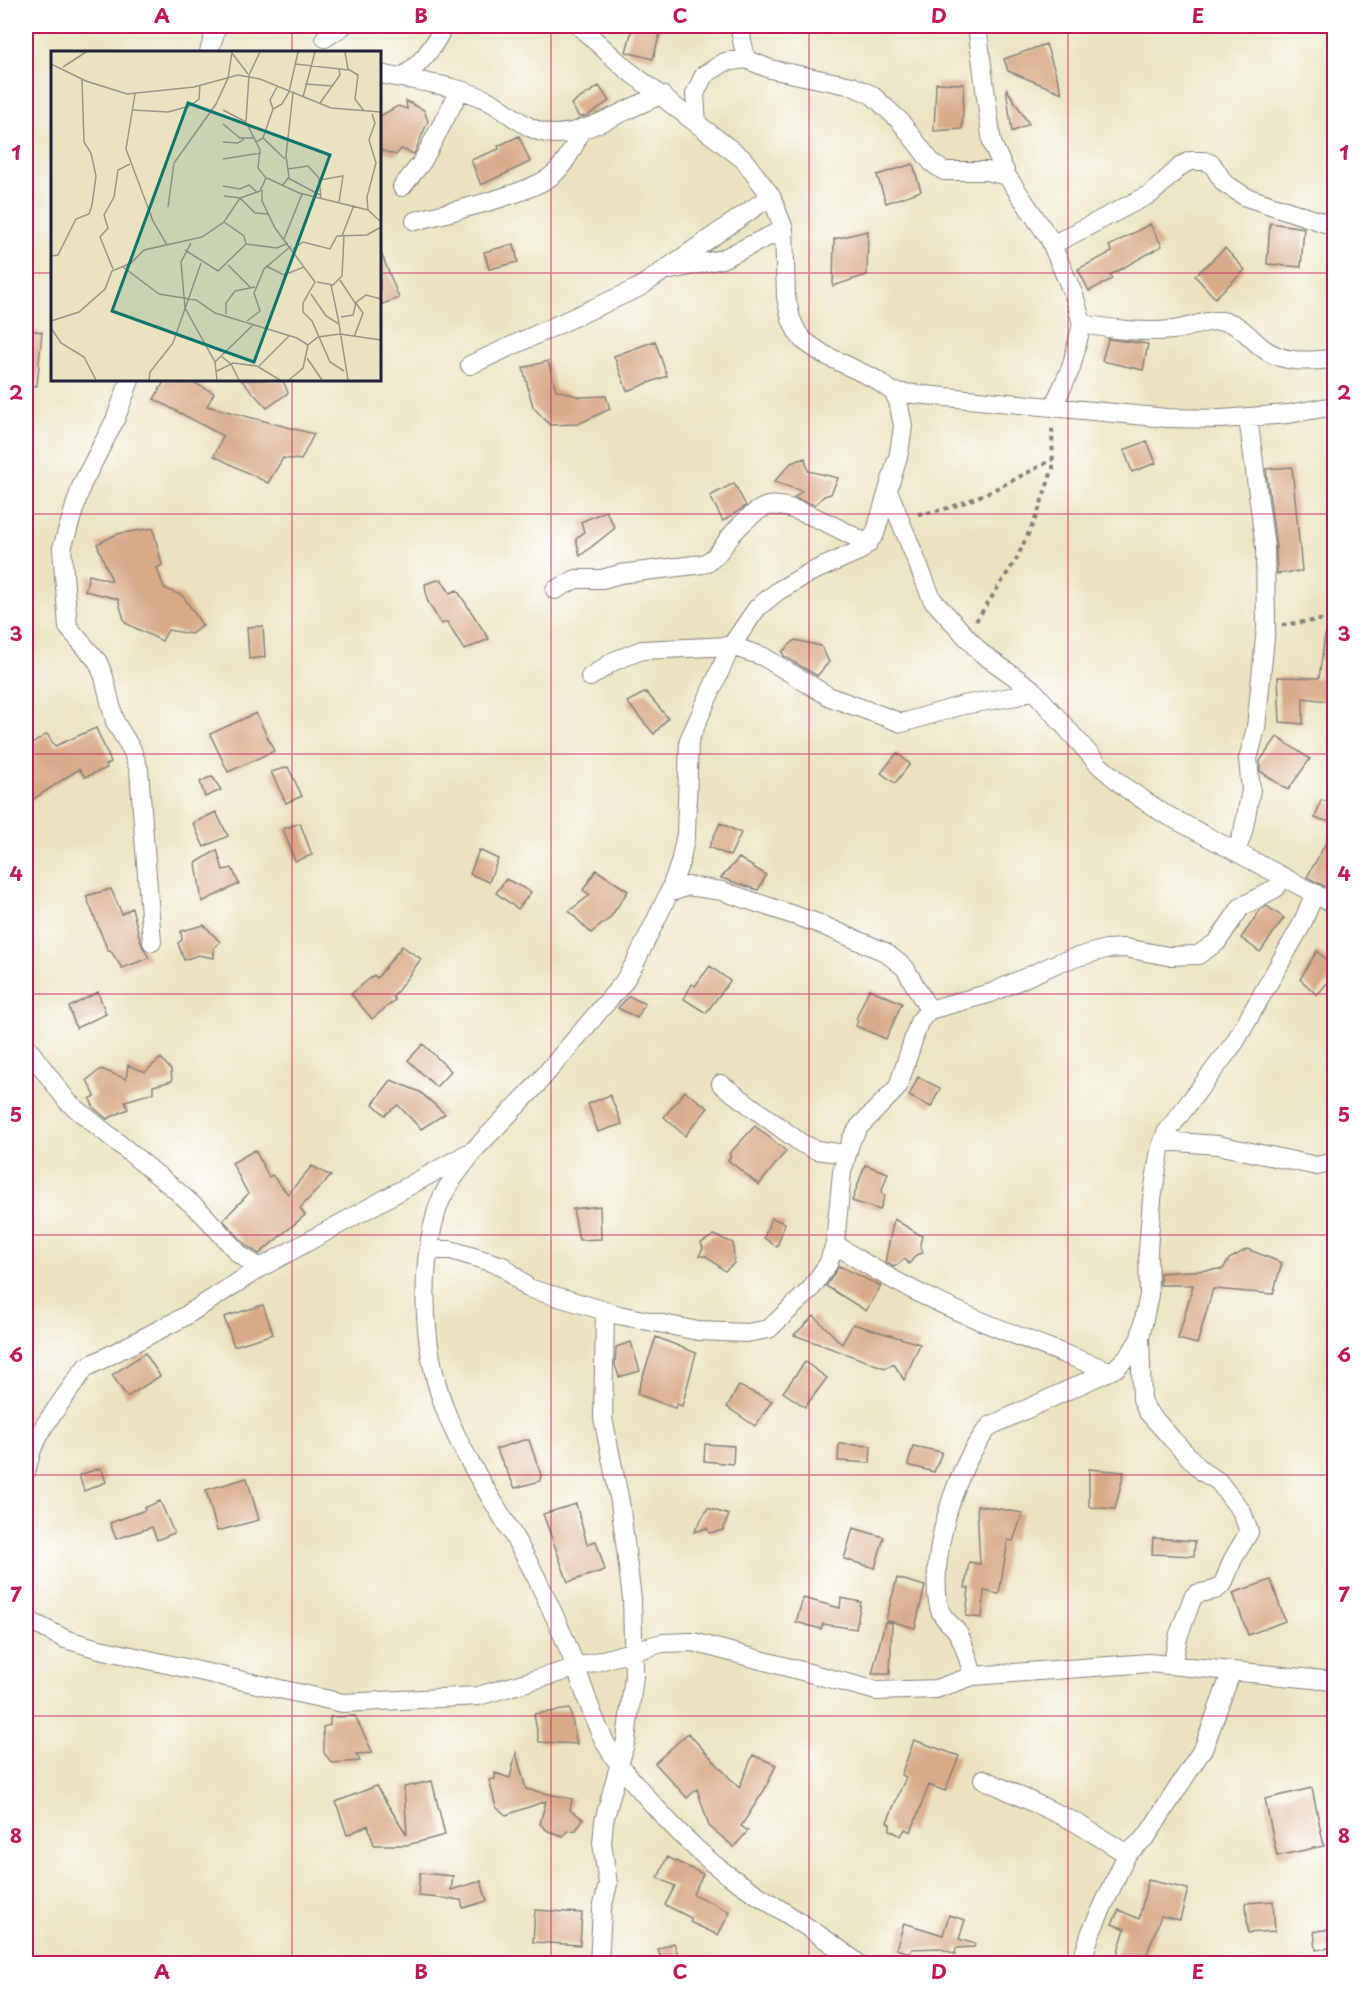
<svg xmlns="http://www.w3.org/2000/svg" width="1360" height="1989" font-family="'Playpen Sans',sans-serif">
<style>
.building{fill:#d7aa89}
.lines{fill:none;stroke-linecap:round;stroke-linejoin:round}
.minor-casing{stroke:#86827e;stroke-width:20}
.path{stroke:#86827e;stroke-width:4;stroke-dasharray:4.5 4.5;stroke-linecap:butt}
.minor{stroke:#fff;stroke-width:18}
.grid{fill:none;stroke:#c2185b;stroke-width:1.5;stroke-opacity:0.55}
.inset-road{fill:none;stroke:#9a958b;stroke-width:1.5}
.view{fill:#0f766e;fill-opacity:0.15;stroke:#0f766e;stroke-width:3}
.inset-edge{fill:none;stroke:#22223b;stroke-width:3}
.neatline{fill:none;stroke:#c2185b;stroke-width:2}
.grid-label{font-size:20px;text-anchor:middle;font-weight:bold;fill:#c2185b}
</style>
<rect width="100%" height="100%" fill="#fff"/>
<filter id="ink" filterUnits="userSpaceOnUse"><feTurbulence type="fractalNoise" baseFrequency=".0167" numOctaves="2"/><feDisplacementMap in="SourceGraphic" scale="12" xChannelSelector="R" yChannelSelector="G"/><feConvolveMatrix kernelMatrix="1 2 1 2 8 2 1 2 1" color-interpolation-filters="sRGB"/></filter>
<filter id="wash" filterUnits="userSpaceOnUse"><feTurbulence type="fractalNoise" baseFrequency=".008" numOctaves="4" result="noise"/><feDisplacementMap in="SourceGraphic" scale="24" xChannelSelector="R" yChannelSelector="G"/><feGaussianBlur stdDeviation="1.35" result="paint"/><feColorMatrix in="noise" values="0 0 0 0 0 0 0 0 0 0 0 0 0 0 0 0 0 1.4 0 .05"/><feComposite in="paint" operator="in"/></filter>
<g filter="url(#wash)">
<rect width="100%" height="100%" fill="#eae2c0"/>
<g id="blocks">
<path class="building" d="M633,26h29l-9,33 -27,-7z
M1046,44l16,49 -54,-22 -4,-12z
M936,83l28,1 -2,45 -28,2z
M599,86l10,15 -22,15 -8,1 -8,-13z
M1006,88l23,36 -17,8z
M406,101l18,9 4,11 -14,33 -13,-5 -5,6 -16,-5v-34l18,-10 9,3z
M519,136l11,26 -49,23 -10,-25 28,-11 -1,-3z
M913,164l8,27 -35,12 -9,-28z
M1270,223l34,5 -3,39 -34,-3z
M1150,224l12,22 -52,29 2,4 -23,12 -11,-22 34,-17 -3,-6z
M868,231l-1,44 -34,11 1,-47z
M514,244l4,18 -29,7 -5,-17z
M1225,248l20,22 -30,28 -20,-22z
M380,250l19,48 -19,7z
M26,330l16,2 -5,54 -11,-1z
M1108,339l40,5 -5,26 -41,-9z
M655,341l12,35 -40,15 -13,-35z
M548,361l8,29 24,7 26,-1 4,13 -32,15 -28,1 -17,-18 -10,-39z
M165,380h24l25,13 -7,13 107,28 -13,26 -18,-2 -15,25 -54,-27 9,-20 -69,-37z
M241,380h42l5,13 -21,15z
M1147,441l9,22 -24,9 -8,-22z
M805,458l3,13 30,7 -7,16 -7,2 -9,9 -21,-7 8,-7 -28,-9 17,-19z
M1292,467l10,104 -25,3 -1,-27 -10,-78z
M734,483l12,23 -23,15 -13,-25z
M606,511l9,17 -35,28 -4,-17 8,-7 -3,-10z
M153,528l9,37 -5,3 7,20 19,8 20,30 -12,8 -23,-4 -6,11 -37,-18 -7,-24 -33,-8 4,-16 23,6 -15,-37 20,-10z
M441,579l9,14 7,-3 32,49 -25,11 -17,-28 -6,2 -14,-24 -2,-16z
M263,626l2,31 -16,2 -2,-32z
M1325,635l10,1v66l-32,-4v26l-23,-2 -2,-45 41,1z
M795,640l26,6 8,16 -12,14 -33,-20 -2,-4z
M646,692l22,26 -14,16 -27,-32z
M256,713l18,38 -46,21 -18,-38z
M96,728l15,34 -5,3 1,3 -22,9 -6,-8 -53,35v-56l21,-14 8,12z
M1277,737l33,22 -22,31 -28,-19v-10z
M897,753l13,11 -15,19 -14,-10z
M288,767l14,29 -16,7 -15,-31z
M212,776l9,14 -16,7 -5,-15z
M1321,800l14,4v19l-20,-5z
M216,812l12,24 -24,11 -11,-24z
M300,823l12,32 -17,6 -12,-32z
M720,823l21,10 -11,23 -21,-9z
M1335,827v65l-28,-15z
M217,850l6,20 9,-2 7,16 -37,18 -6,-39z
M479,850l19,9 -9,23 -19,-8z
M739,858l27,17 -8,15 -37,-12z
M596,870l32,21 -18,27 -19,15 -22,-22 21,-16 -7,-5z
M506,879l25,13 -13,17 -22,-16z
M111,889l11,25 10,-6 9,35 8,15 -27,10 -12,-18 -2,1 -22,-55z
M1267,906l17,12 -24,34 -19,-14 20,-29z
M204,925l16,17 -6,6v10l-16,-3 -14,5 -6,-17 4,-3 -1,-9z
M402,946l19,13 -28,38 2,3 -23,19 -21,-25 23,-19 3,3z
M1317,951l18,16v7l-18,21 -17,-16z
M710,966l20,15 -24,32 -22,-14 8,-15 3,2z
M869,989l33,14 -16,36 -30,-13 2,-6 -2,-1z
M98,992l8,22 -30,14 -7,-21z
M629,996l16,8 -8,14 -19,-10z
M423,1044l28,27 -15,16 -28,-27z
M161,1058l10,12 1,11 -19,5v7l-28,8 3,8 -21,10 -13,-11 -4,-9 5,-3 -8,-16 14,-11 25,10 2,-14 17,7z
M918,1077l22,11 -9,19 -22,-11z
M391,1080l29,12 25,22 -24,15 -23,-24 -13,10 -12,-11z
M685,1091l23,17 -23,28 -21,-19z
M610,1095l12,29 -24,8 -10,-28z
M755,1126l31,25 -27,34 -31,-25 3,-4 -2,-2z
M255,1150l14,27 3,-2 16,19 24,-28 19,10 -31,32 5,7 -46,39 -12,-8 -24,-26 25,-26 -16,-31z
M865,1165l23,8 -7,20 4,2 -5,15 -28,-9z
M600,1206l1,33 -22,1 -6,-31z
M771,1218l14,5 -8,24 -13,-9z
M894,1219l28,17 -2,8 3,9 -7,2 -7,9 -4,-5 -11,8 -9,-5z
M714,1235l19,8 1,20 -9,8 -19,-15h-7l4,-8 -2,-5z
M1247,1249l35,14 -9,31 -60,-5 -16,55 -19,-5 15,-54h-33v-12l63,-4 6,-10z
M839,1266l42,20 -15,25 -40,-25z
M263,1305l10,29 -39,12 -10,-29z
M814,1316l28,28 11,-20 67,20 -16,36 -10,-16 -9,4 -91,-33z
M656,1337l40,16 -14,53 -5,-2 -2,4 -38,-14z
M631,1342l9,29 -21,6 -4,-13 1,-17z
M145,1353l15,23 -33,21 -15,-22z
M805,1362l22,16 -22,29 -22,-15z
M739,1386l33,15 -17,25 -28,-19z
M524,1440h5l12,35 -1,6 -25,7 -19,-39z
M705,1444l29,2 -1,18 -29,-3z
M839,1444l32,2 -1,17 -32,-2z
M913,1446l29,6 -8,20 -26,-7z
M101,1468l5,14 -22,9 -5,-16z
M1089,1469l35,3 -9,37 -26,-2z
M247,1478l12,42 -42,11 -11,-41z
M160,1501l14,32 -17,7 -5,-13 -36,12 -6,-16 35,-13 -1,-2z
M576,1504l11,40 9,-3 9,29 -37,12 -25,-68z
M977,1505l46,8 -10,28 -5,-1 -9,54 -15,-3 -2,27 -16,-2 3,-28h-4l4,-26 11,2z
M708,1508l21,7 -6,15 -14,3 -2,-5 -13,4z
M853,1528l31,9 -9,31 -31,-9z
M1153,1538l42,3 -1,15 -42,-2z
M897,1578l28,8 -10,42 -29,-8z
M1271,1580l14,41 -37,14 -15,-42z
M803,1598l37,10 1,-10 20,4 -5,27 -33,-5 -2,5 -25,-7z
M885,1622l7,1 -2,51h-18z
M570,1709l7,35 -38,-2 -5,-28z
M355,1716l18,37 -17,1 4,7 -28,2 -8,-10 -1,-26 7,-2v-8z
M688,1733l51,55 14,-33 23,10 -11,24 -24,37 7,5 -14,16 -25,-21 -12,-37 -10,9 -32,-35z
M914,1740l45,16 -14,35 -16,-6 -18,47 -6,-3 -4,7 -11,-6v-6l-3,-2 19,-45 -5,-2z
M516,1753l10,36 46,10 -2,11 13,9 -7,11 -9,1 -4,5 -15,-5 -8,-7 6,-23 -40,14 -10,-8 -7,-27 6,-1v-6l15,5z
M432,1781l13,54 -38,10h-33l-6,-20 -21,10 -11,-33 40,-16 31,49 -3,-48z
M1312,1788l12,58 -47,10 -12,-57z
M667,1857l36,17 -10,20 37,18 -12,23 -28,-13 1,-4 -26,-13 10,-19 -17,-8z
M420,1873l33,3 -2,14 30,-9 6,20 -24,7 -2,-8 -43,-4z
M1148,1880l40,9 -8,31 -19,-4 -18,48 -28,-3 10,-32 -13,-5 7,-14 20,9z
M1273,1901l2,30 -27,2 -2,-30z
M535,1910l47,3 -2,32 -47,-3z
M949,1915l16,5 -6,19 16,5 -1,3 -18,1 -1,6 -16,-6 -27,1 -2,4 -14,-4 8,-26 39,12z
M1335,1929v18l-19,3 -2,-19z
M674,1943l7,21h-18l-5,-15z"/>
</g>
</g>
<g filter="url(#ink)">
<use href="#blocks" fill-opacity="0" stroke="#86827e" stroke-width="1.5"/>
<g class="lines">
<defs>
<path id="minor" d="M739,26l7,33
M977,26l15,117 15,33 42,62 26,60 7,26 -11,44 -18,39
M325,38l18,-12
M209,52l8,-26
M380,74c34,7 85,12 114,30 18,11 38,30 61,30 37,-1 72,-27 107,-39
M400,78c18,-10 36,-33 43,-52
M697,124l-2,-30 9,-19 21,-13 21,-3 24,10 82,17 20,9 28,26 32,42 12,8h43l20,5
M402,187l20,-25 37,-70
M415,221c32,-9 120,-27 141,-49 12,-12 20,-29 26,-44
M1052,245l100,-52 30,-28 8,-4h14l8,3 12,19 22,14 88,29
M671,270l51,-11 62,-30
M1082,324c30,5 60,9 91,6 18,-2 36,-12 54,-8 15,3 25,19 37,27 21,15 46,12 70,10
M470,365l170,-78 131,-91
M130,380l-15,40 -33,64 -20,64 6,79 30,35 6,15 11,45 17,28 7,20 13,172
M893,392l274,26 54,1 67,-5 46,-8
M889,493l43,106 49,54 51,36 68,77 27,23 36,24 171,91
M555,590l21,-11h26l18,-5 83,-10c16,-6 21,-22 32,-33 8,-9 22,-22 33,-25 23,-5 79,27 100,38
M590,677l24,-16 28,-11 89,-4 31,10 68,41 72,26 61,-18 54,-9 15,-7
M1236,852l7,-20 8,-42 -3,-31 8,-31 10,-101 -1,-79 -17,-131
M669,893l19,-7 34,5 95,32 68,29 20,16 24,42
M26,1046l42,56 109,89 27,24 36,40 20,13
M721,1084l80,59 15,7 30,4
M1163,1141l55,4 99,21 17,-4
M470,1156c-12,16 -27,34 -33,54 -19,64 -14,146 11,207 24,58 63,108 90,164 14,29 28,59 39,90 12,32 21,66 42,93 29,37 69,81 106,109 44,31 91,57 134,91
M835,1244c83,58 181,91 274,127
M428,1250h23l52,16 25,22 91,27 79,16 49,2 22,-4 41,-39 18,-26 7,-20 7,-72 9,-32 8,-13 39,-40 21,-65 10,-12 62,-17 69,-31 46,-13 19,-1 43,8 30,-1 19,-13 24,-35 35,-19 6,-12
M26,1472l6,-23 12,-23 41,-58 97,-50 78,-50 214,-118 58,-60 91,-107 12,-20 34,-70 11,-30 6,-29 3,-94 42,-94 26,-38 21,-17 31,-18 52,-23 14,-16 24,-81 4,-27 -5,-25 -5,-9 -18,-13 -52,-25 -20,-14 -6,-8 -6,-13 -5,-22 -2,-68 -13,-33 -28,-37 -117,-90 -47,-43
M26,1619l39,20 30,9 248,55 135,-7 184,-53 31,-1 184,49 59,-2 37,-13 176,-13 185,18
M1172,1665l7,-31 14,-37 3,-3 19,-4 8,-6 10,-25 16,-27 -7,-20 -24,-31 -15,-9 -31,-33 -25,-28 -5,-12 -2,-61 9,-43 -1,-45 4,-51 8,-49 6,-17 69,-91 66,-116 14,-33
M973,1676c-4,-15 -8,-30 -15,-43 -6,-9 -17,-15 -19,-26 -11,-49 17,-143 51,-181l126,-58 15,-15 9,-15
M983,1779l92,43 52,32
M599,1964l3,-55 6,-25 -6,-41 2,-22 22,-81 8,-64 -2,-77 -12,-97 -17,-84 2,-106
M1081,1964l10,-32 36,-78 20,-18 57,-89 27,-74"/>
</defs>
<use href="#minor" class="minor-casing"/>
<path class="path" d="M1334,153l-4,9 4,20
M918,514c44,-4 94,-34 134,-54
M976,621l40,-61 21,-45 16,-47 -1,-43
M1282,625l52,-7"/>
<use href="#minor" class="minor"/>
</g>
</g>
<path class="grid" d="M292,26v26M551,26v1938M809,26v1938M1068,26v1938M26,273h26M380,273h954M292,380v1584M26,514h1308M26,754h1308M26,994h1308M26,1235h1308M26,1475h1308M26,1716h1308"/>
<g transform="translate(51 51)">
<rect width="330" height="330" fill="#eae2c0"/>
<path class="inset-road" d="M294,1l3,17 10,6 -3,24 9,12M181,2l16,21M0,13l35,17 41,13 67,-7 44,-12 22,4 71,29 50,4M244,13l54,6M12,16l23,-15M254,33l28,2M84,43l-9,55 27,72 14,24M252,46l12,-45M269,52l20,-28 -1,-6M222,58l-3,-9 7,-13M81,59l36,2 22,-6 9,-7 1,-14M172,59l23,12M172,73l17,14h13M212,87l10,-29 9,-5 7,-12 9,-40M172,91l15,1 6,-4M205,91l7,-4 22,21M172,108l38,-6M237,118l20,-3 11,12 2,20M216,127l32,15 69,17 13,12M237,127l32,17M268,129l24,-4 -4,26M172,135l17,3 9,-4 9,8M231,135l7,-9 -3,-21 7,-63M211,139v11l13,27 40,54 -12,21v9l9,9 18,41 14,9M173,145l16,2 15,15 14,1M117,156l6,-44 42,-59 12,-26 4,-26M317,159l-1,-13 9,-34 -7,-23 6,-17 -3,-9M173,171l20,14 2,8M291,185l12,-31M233,188l18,-45M140,192l-10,19 4,46 30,54 2,18M242,198l10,-7 27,7 7,-13 30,-1 14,-8M134,199l33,21 28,-27 31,4 11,-5M0,205l7,-1 18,-36 13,-5 3,-9 4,-29 -5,-23 -7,-11 -2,-62M177,214l22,22M215,215l18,9 20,-8M72,216l36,27 37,6 19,13 82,25 11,7M62,218l-13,-32 8,-9 -4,-13 10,-18 4,-27 12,-6M289,229l15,23 11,-8 15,4M266,231l16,3 9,-9 2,-40M280,234l8,38M260,243l15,22 13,8 9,56M175,263v-11l9,-12 20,-4M290,266l12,-2 3,-12M0,270l28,-9 26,-23 7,-18 19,-8 13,-13 58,-13 22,-15 16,-24 20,-7 6,-13 -8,-10 2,-18 -14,-28 3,-47 11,-23M196,270l13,-10 -6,-18 10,-24 27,-23M0,277l10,15 23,14 12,23M303,286l9,-24 -7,-10M170,305l10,8 8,16M256,307l15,22M164,311l38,-37M208,315l30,-30M166,320l16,-8 24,3 23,14M98,329l1,-8 23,-29 28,-80M238,329l14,-12 5,-23 10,-8 22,-3 41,6"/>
<path class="view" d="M137,52l142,52 -76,207 -142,-51z"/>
<rect width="330" height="330" class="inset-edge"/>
</g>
<rect width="1360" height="1989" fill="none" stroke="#fff" stroke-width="66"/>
<rect x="33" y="33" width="1294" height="1923" class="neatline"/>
<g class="grid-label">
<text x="162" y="23">A</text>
<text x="421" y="23">B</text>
<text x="680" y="23">C</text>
<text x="939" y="23">D</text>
<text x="1198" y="23">E</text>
<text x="16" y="160">1</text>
<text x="1344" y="160">1</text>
<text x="16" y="400">2</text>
<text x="1344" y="400">2</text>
<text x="16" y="641">3</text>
<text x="1344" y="641">3</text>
<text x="16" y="881">4</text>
<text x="1344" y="881">4</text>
<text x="16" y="1122">5</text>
<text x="1344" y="1122">5</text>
<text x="16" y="1362">6</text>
<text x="1344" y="1362">6</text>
<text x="16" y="1602">7</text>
<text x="1344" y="1602">7</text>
<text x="16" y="1843">8</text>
<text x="1344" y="1843">8</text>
<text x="162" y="1979">A</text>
<text x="421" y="1979">B</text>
<text x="680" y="1979">C</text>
<text x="939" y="1979">D</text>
<text x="1198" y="1979">E</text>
</g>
</svg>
